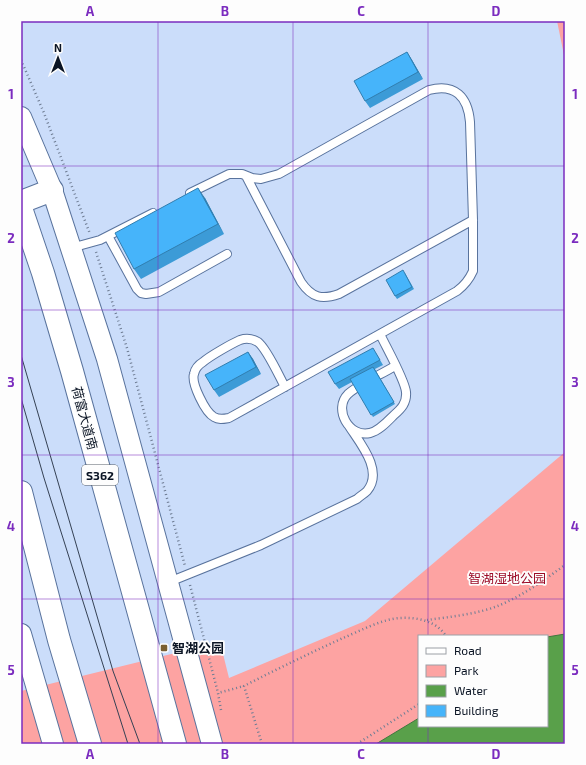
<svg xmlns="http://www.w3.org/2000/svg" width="586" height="765" font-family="'Exo 2','Noto Sans SC',sans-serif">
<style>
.green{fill:#fda3a2;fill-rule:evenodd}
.water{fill:#59a04a;stroke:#41763f}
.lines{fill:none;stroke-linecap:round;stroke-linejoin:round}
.service-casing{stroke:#59739d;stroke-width:10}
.tertiary-casing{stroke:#59739d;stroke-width:22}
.primary-casing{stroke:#59739d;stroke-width:24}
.path{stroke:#6f7d94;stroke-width:2.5;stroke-dasharray:1 3;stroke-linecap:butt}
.service{stroke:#fff;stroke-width:8}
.tertiary{stroke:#fff;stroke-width:20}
.primary{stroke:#fff;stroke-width:22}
.tram{stroke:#354154;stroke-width:1}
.wall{fill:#3c9bd7}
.shaded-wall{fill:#317eaf}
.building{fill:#46b4fa;stroke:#317eaf}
.grid{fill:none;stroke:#7b2cbf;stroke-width:1;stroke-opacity:0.55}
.poi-dot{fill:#795f31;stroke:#fdfdfd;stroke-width:1.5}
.labels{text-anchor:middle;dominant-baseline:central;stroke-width:3.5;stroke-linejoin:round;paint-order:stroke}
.shield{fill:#fdfdfd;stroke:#535a65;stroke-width:1}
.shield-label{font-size:12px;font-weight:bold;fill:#0a1424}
.street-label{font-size:13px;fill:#0a1424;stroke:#fdfdfd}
.park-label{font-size:13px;fill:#9b0b27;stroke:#fdfdfd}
.poi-label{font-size:13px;font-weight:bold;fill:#0a1424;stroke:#fdfdfd;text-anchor:start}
.neatline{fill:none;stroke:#7b2cbf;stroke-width:1.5}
.grid-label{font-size:13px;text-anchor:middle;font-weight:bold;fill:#7b2cbf}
</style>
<rect width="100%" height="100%" fill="#cbddfa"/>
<path class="green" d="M557,21h8v39z
M565,452v292h-544v-53l199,-49 9,36 136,-57zM419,636h128v90h-128z"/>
<path class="water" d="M565,634v110h-189l43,-26v8h128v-89z"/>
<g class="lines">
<defs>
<path id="service" d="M246,176l55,106c11,16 21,18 38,12l134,-74
M190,193l39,-19h13l10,4 9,1 18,-5 150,-84c26,-7 39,7 41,32l3,98v51c-4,9 -8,14 -16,20l-228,127c-6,1 -10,2 -15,-1 -9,-5 -23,-34 -20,-43 1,-5 4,-9 9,-12 7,-6 28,-18 37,-22 6,-2 13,-1 18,2 9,7 21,34 27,45
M108,236l29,53 4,4 5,1 13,-2 68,-38
M71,248l29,-8 53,-27
M380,334c6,13 25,46 26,58 1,11 -5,17 -12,23 -7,7 -15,16 -24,18 -21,5 -37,-24 -22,-39 11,-10 34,-20 47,-28
M169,582l92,-37 96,-46c3,-3 7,-5 10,-8 17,-20 -7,-48 -18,-65"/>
<path id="tertiary" d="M21,117l31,73 55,169 105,385
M21,634l32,110"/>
<path id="primary" d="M21,202l31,-12
M21,208l22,65 29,98 103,373
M21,492l38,148 31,104"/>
</defs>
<use href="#service" class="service-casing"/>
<use href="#tertiary" class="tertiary-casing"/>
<use href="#primary" class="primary-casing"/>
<path class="path" d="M21,60l23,53 46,121
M96,252l31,96 58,218
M190,585l28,108
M427,620c22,-3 52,-6 73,-15 24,-10 44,-25 65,-40
M221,710l-3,-17 26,-7
M262,744l-18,-58c33,-17 66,-33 99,-48 17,-7 39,-19 57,-20 18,-1 36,3 46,18
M357,744l62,-40"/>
<use href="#service" class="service"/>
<use href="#tertiary" class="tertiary"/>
<use href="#primary" class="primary"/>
<path class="tram" d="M21,355l92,316 27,73
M21,398l23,80 84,266"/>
</g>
<path class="wall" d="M407,52l5,8 11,19 -53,29 -5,-7z
M205,198l19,36 -83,45 -7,-10z
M405,273l9,16 -17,10 -2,-3z
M248,352l5,7 8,15 -42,23 -5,-7z
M376,353l7,12 -8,4 20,35 -22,13 -21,-35 -13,7 -4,-5z"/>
<path class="shaded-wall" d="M407,52l5,8 11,19 -5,-7z
M198,188l7,10 19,36 -6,-10z
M248,352l5,7 8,15 -5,-7z"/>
<path class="building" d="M407,52l11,20 -53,29 -11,-20z
M198,188l20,36 -84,45 -19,-36z
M403,270l9,17 -17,9 -9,-16z
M373,348l7,12 -45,24 -7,-12z
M248,352l8,15 -42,23 -9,-15z
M373,367l21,35 -23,13 -21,-36z"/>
<path class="grid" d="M158,21v723M293,21v723M428,21v615M21,166h544M21,310h544M21,455h544M21,599h544M428,726v18"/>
<rect class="poi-dot" x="160" y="644" width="8" height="8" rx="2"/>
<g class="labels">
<rect class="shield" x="82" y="465" width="36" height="20" rx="3"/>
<g class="shield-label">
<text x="100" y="475">S362</text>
</g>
<g class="street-label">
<text transform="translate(85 418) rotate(75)">荷富大道南</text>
</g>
<g class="park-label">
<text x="507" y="578">智湖湿地公园</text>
</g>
<g class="poi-label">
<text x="172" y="648">智湖公园</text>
</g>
</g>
<rect width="586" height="765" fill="none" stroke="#fdfdfd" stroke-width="44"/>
<rect x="418" y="635" width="130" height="92" fill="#fdfdfd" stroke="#9ca0a6"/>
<rect x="426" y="648" width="20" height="6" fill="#ffffff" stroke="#9ca0a6"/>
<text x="454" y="655" font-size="12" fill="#0a1424">Road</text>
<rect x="426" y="665" width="20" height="12" fill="#fda3a2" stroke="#9ca0a6"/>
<text x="454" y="675" font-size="12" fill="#0a1424">Park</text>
<rect x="426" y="685" width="20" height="12" fill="#59a04a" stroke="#9ca0a6"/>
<text x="454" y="695" font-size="12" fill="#0a1424">Water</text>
<rect x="426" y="705" width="20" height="12" fill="#46b4fa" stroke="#9ca0a6"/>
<text x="454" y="715" font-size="12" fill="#0a1424">Building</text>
<g transform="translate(58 58)" stroke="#fdfdfd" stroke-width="3" paint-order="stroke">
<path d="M0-3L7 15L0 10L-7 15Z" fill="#0a1424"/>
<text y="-6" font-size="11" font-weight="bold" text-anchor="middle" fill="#0a1424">N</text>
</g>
<rect x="22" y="22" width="542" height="721" class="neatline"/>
<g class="grid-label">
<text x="90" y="16">A</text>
<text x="225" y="16">B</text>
<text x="361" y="16">C</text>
<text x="496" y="16">D</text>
<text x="11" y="99">1</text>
<text x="575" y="99">1</text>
<text x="11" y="243">2</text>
<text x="575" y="243">2</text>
<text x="11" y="387">3</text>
<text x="575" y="387">3</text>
<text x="11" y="531">4</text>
<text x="575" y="531">4</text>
<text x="11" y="675">5</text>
<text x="575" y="675">5</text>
<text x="90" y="759">A</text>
<text x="225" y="759">B</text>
<text x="361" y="759">C</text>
<text x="496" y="759">D</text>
</g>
</svg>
